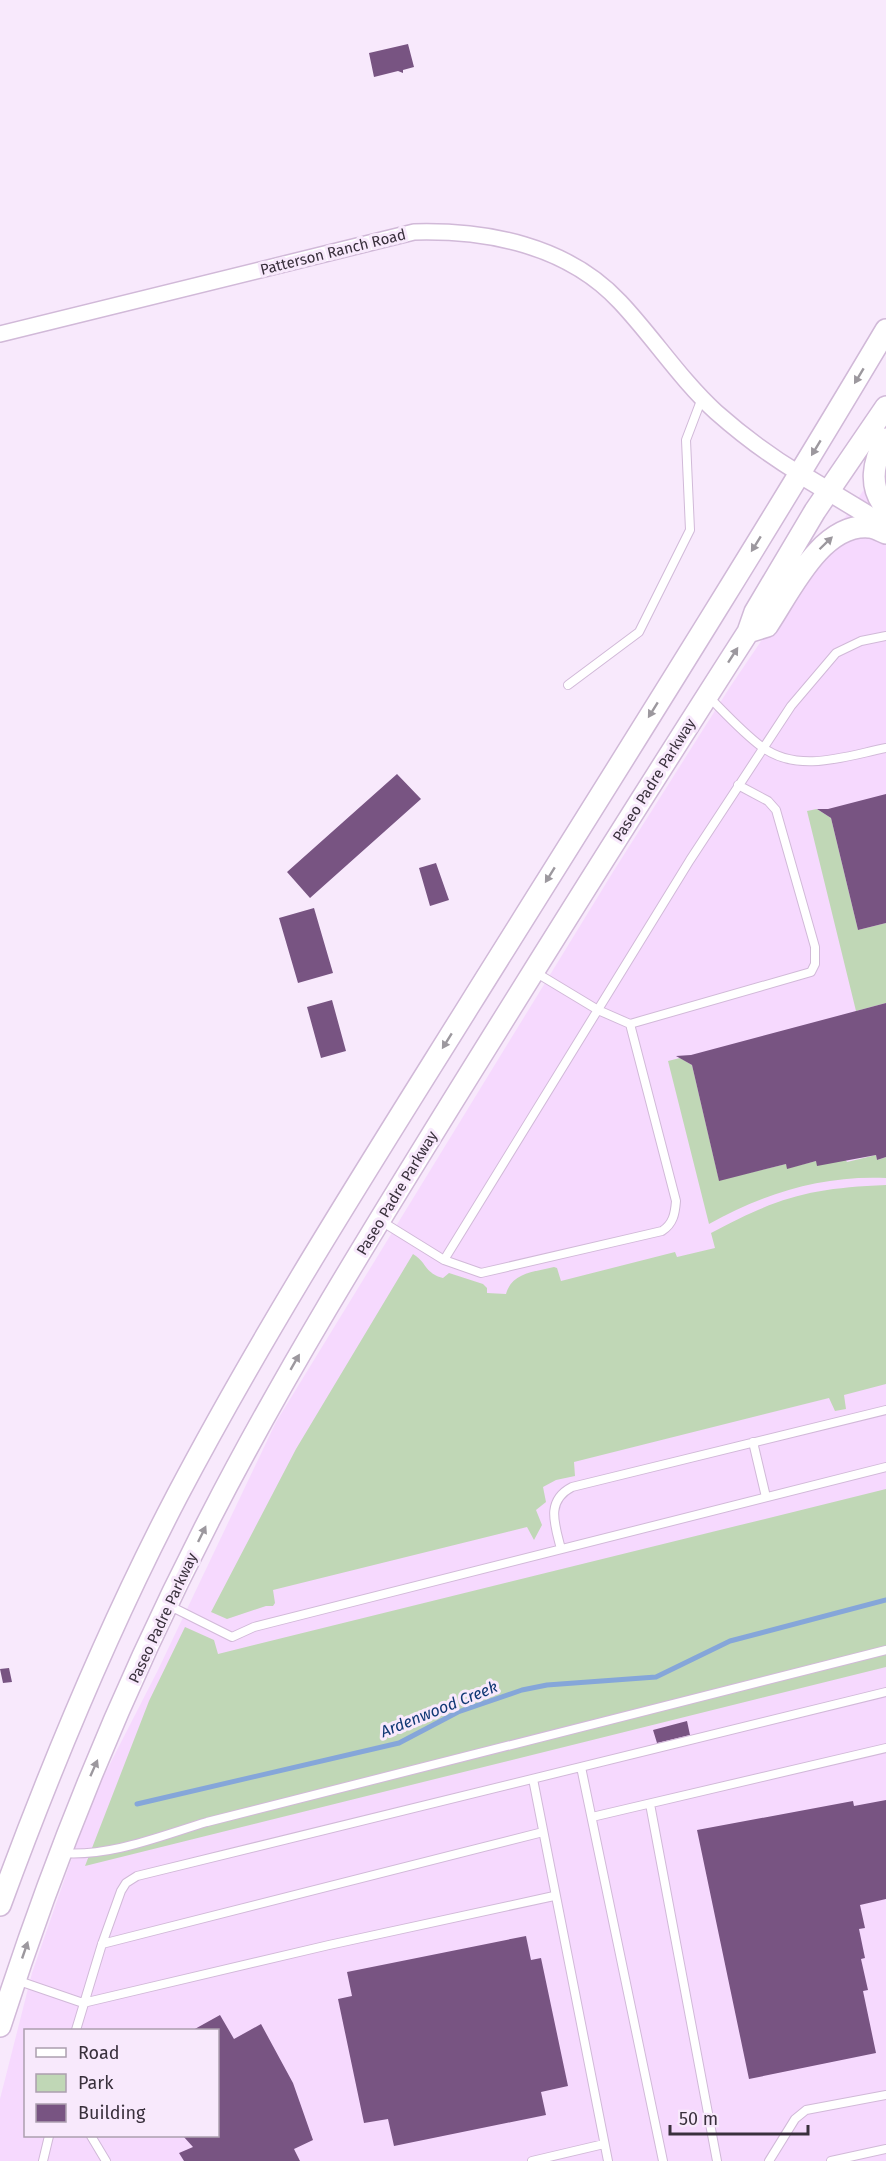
<svg xmlns="http://www.w3.org/2000/svg" width="886" height="2161" font-family="'Fira Sans',sans-serif">
<style>
.built{fill:#f6d9fe;fill-rule:evenodd}
.green{fill:#c0d7b6}
.lines{fill:none;stroke-linecap:round;stroke-linejoin:round}
.stream{stroke:#85a6d9;stroke-width:5}
.building{fill:#785482}
.service-casing{stroke:#d1b9d8;stroke-width:10}
.minor-casing{stroke:#d1b9d8;stroke-width:18}
.tertiary-casing{stroke:#d1b9d8;stroke-width:21}
.secondary-casing{stroke:#d1b9d8;stroke-width:24}
.service{stroke:#fff;stroke-width:8}
.minor{stroke:#fff;stroke-width:15}
.tertiary{stroke:#fff;stroke-width:18}
.secondary{stroke:#fff;stroke-width:21}
.oneway{fill:#9c989e}
.labels{text-anchor:middle;dominant-baseline:central;stroke-width:6;stroke-linejoin:round;paint-order:stroke}
.street-label{font-size:15px;fill:#39303c;stroke:#f8e9fc}
.water-label{font-size:16px;font-style:italic;fill:#103874;stroke:#f8e9fc}
</style>
<rect width="100%" height="100%" fill="#f8e9fc"/>
<path class="built" d="M886,457v1704h-886v-62l32,-126 61,-176 65,-127 118,-248 337,-550 117,-185zM26,2030h192v106h-192z"/>
<path class="green" d="M817,809l14,9 27,112 28,-7v80l-30,8 -49,-200z
M680,1058l12,7 27,115 67,-16 2,4 28,-7 29,-2 2,3 29,-7 1,5 9,-3v21c-63,-3 -122,15 -177,46l-41,-163z
M886,1185v199l-42,11 2,14 -11,2 -6,-13 -255,64 1,14 -19,4 -13,7 3,15 -10,8 6,15 -8,15 -7,-13 -254,63 2,13 -2,3h-7l-39,13 -16,-7 85,-163 117,-195c14,8 11,19 30,24l6,-5 34,11 4,4v5l19,1c6,-22 29,-22 48,-27l3,1 4,13 114,-29 2,5 38,-9 -4,-15c67,-36 100,-45 175,-48z
M886,1489v178l-801,199 64,-165 36,-74 29,13 4,14z"/>
<g class="lines">
<path class="stream" d="M137,1804l262,-61 59,-31 64,-22 25,-5 109,-8 74,-36 156,-41"/>
</g>
<path class="building" d="M408,44l6,23 -11,3v3l-5,-2 -24,6 -5,-24z
M397,774l24,25 -111,99 -23,-26z
M886,794v129l-28,7 -27,-112 -14,-9h11z
M436,863l13,37 -19,6 -11,-38z
M314,908l19,65 -35,10 -19,-65z
M332,1000l14,51 -25,7 -14,-51z
M886,1003v154l-9,3 -1,-5 -59,11 -1,-5 -29,8 -1,-5 -67,17 -27,-116 -16,-9 15,-1z
M9,1668l3,14 -9,1 -3,-14z
M687,1721l3,14 -33,8 -4,-13z
M886,1800v99l-26,6 5,23 -6,1 6,29 -4,1 7,31 -5,1 13,62 -127,26 -52,-249 156,-29 1,5z
M526,1936l5,24 10,-2 27,128 -27,6 5,23 -152,31 -6,-27 -24,4 -26,-124 14,-3 -5,-24z
M220,2015l14,24 27,-15 32,59 20,57 -19,9 6,12h-116l-5,-8 14,-6 -10,-11h35v-106h-25z"/>
<g class="lines">
<defs>
<path id="service" d="M568,685l71,-53 51,-102 -4,-90 16,-42
M708,696c17,17 34,36 54,51 37,27 84,9 124,1
M535,972l63,38 32,14 181,-52 4,-8v-17l-39,-137 -8,-9 -30,-16
M381,1221l63,39 37,13 181,-42c11,-7 13,-17 14,-30l-46,-177
M444,1260l246,-400 101,-154 45,-53 25,-12 25,-5
M753,1442l13,55
M561,1549c-6,-24 -16,-48 11,-62l314,-77
M168,1605l64,32 22,-10 632,-160
M581,1767l82,394
M533,1779l75,382
M650,1804l67,357
M592,1817l294,-69
M61,1853c50,4 99,-17 146,-31l679,-172
M102,1944l441,-112
M16,1980l67,23 246,-58 225,-49
M76,2030l26,-86 19,-53 5,-8 11,-7 749,-184
M91,2136l15,25
M43,2161l6,-25
M532,2161l72,-17
M769,2161l26,-42 11,-9 80,-15
M831,2161l55,-12"/>
<path id="minor" d="M0,334l414,-102c73,-2 153,13 206,70 33,35 60,77 96,110 26,23 54,44 84,62"/>
<path id="tertiary" d="M800,474l86,52"/>
<path id="secondary" d="M886,439c-13,22 -18,48 0,69
M748,632l19,-6c23,-34 54,-103 102,-99 5,0 12,4 17,6
M0,1905c51,-139 108,-277 177,-409 89,-169 192,-330 293,-492 140,-224 281,-447 416,-674
M0,2026c56,-175 126,-345 210,-508 73,-142 157,-278 241,-414 98,-158 197,-316 297,-472l7,-20 60,-101 71,-104"/>
</defs>
<use href="#service" class="service-casing"/>
<use href="#minor" class="minor-casing"/>
<use href="#tertiary" class="tertiary-casing"/>
<use href="#secondary" class="secondary-casing"/>
<use href="#service" class="service"/>
<use href="#minor" class="minor"/>
<use href="#tertiary" class="tertiary"/>
<use href="#secondary" class="secondary"/>
</g>
<defs><path id="oneway-solid" d="M-6-.8H1V-3.2L6.5 0L1 3.2V.8H-6Z" transform="scale(1.5)"/></defs>
<g class="oneway">
<use href="#oneway-solid" transform="translate(859 376) rotate(121)"/>
<use href="#oneway-solid" transform="translate(816 448) rotate(121)"/>
<use href="#oneway-solid" transform="translate(826 543) rotate(-44)"/>
<use href="#oneway-solid" transform="translate(756 544) rotate(122)"/>
<use href="#oneway-solid" transform="translate(733 655) rotate(-57)"/>
<use href="#oneway-solid" transform="translate(653 710) rotate(122)"/>
<use href="#oneway-solid" transform="translate(550 875) rotate(122)"/>
<use href="#oneway-solid" transform="translate(447 1041) rotate(122)"/>
<use href="#oneway-solid" transform="translate(295 1362) rotate(-60)"/>
<use href="#oneway-solid" transform="translate(202 1534) rotate(-64)"/>
<use href="#oneway-solid" transform="translate(94 1768) rotate(-66)"/>
<use href="#oneway-solid" transform="translate(25 1950) rotate(-71)"/>
</g>
<g class="labels">
<g class="street-label">
<text transform="translate(333 252) rotate(-14)">Patterson Ranch Road</text>
<text transform="translate(654 780) rotate(-58)">Paseo Padre Parkway</text>
<text transform="translate(397 1193) rotate(-59)">Paseo Padre Parkway</text>
<text transform="translate(163 1618) rotate(-65)">Paseo Padre Parkway</text>
</g>
<g class="water-label">
<text transform="translate(439 1709) rotate(-22)">Ardenwood Creek</text>
</g>
</g>
<rect x="24" y="2029" width="195" height="108" fill="#f8e9fc" stroke="#ac9faf" stroke-width="1.5"/>
<rect x="36" y="2048" width="30" height="9" fill="#ffffff" stroke="#ac9faf" stroke-width="1.5"/>
<text x="78" y="2059" font-size="18" fill="#39303c">Road</text>
<rect x="36" y="2074" width="30" height="18" fill="#c0d7b6" stroke="#ac9faf" stroke-width="1.5"/>
<text x="78" y="2089" font-size="18" fill="#39303c">Park</text>
<rect x="36" y="2104" width="30" height="18" fill="#785482" stroke="#ac9faf" stroke-width="1.5"/>
<text x="78" y="2119" font-size="18" fill="#39303c">Building</text>
<path d="M670 2125v9h138v-9" fill="none" stroke="#39303c" stroke-width="3"/>
<text x="679" y="2125" font-size="18" fill="#39303c" stroke="#f8e9fc" stroke-width="4.5" paint-order="stroke">50 m</text>
</svg>
